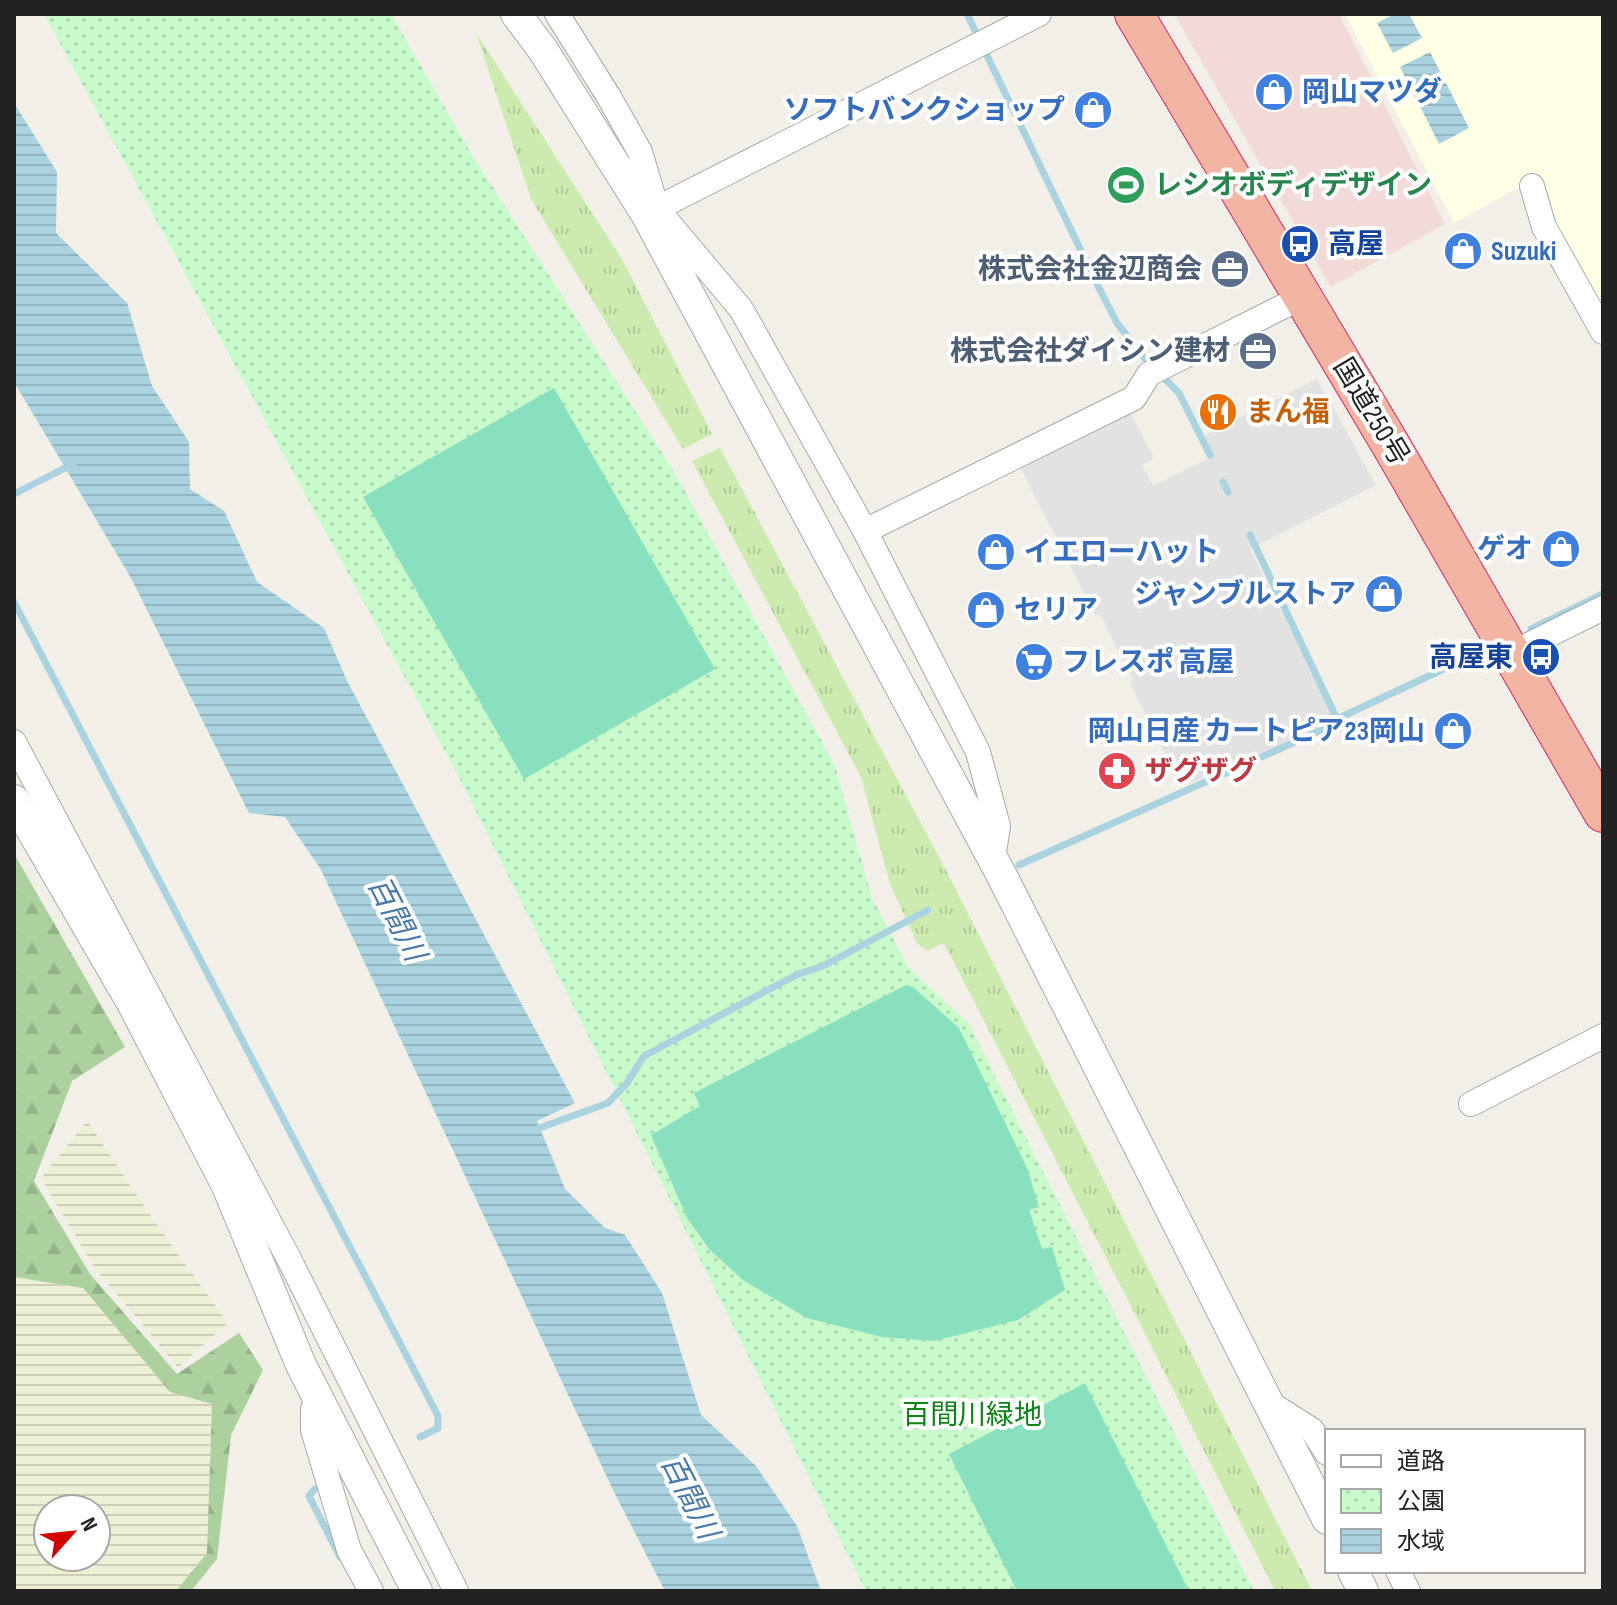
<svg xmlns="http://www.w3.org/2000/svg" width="1617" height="1605" font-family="'Sofia Sans Condensed','Noto Sans JP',sans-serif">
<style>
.commercial{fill:#f2dad9}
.education{fill:#ffffe5}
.farmland{fill:url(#farmland-rules);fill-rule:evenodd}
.grass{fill:url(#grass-tufts)}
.forest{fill:url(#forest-firs)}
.park{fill:url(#park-dots)}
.pitch{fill:#88e0be}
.parking{fill:#e2e2e2}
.water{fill:url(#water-rules)}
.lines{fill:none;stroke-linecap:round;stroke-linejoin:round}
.stream{stroke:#aad3df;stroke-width:7}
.minor-casing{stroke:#a9a9a9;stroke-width:26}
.tertiary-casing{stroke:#a9a9a9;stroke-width:32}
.trunk-casing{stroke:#dc2a67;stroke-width:40}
.minor{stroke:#fff;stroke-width:24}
.tertiary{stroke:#fff;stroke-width:30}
.trunk{stroke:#f2b4a3;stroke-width:38}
.labels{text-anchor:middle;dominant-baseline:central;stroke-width:8;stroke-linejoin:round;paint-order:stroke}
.shop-label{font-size:28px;font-weight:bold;fill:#366cbe;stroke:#fff;text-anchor:start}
.leisure-label{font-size:28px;font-weight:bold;fill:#27864d;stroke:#fff;text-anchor:start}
.transit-label{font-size:28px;font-weight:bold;fill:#164399;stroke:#fff;text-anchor:start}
.service-label{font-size:28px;font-weight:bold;fill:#4e5e75;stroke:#fff;text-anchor:end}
.food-label{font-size:28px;font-weight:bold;fill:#c56008;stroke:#fff;text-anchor:start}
.street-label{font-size:28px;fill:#222;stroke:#fff}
.health-label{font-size:28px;font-weight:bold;fill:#be3a42;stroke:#fff;text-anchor:start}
.park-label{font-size:28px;fill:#0c8416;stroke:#fff}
.water-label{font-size:30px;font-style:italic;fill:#4a7aab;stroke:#fff}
</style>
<defs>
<pattern id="farmland-rules" width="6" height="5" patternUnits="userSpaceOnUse" patternTransform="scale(2)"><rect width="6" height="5" fill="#eef0d5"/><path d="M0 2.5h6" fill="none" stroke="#ccceb7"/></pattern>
<pattern id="grass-tufts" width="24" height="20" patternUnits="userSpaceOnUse" patternTransform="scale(2)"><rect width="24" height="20" fill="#cdebb0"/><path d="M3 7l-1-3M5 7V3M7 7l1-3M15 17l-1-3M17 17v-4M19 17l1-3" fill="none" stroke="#b0c997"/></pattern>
<pattern id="forest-firs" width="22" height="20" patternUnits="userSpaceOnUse" patternTransform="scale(2)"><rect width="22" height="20" fill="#add19e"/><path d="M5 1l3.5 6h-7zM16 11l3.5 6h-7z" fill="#95b388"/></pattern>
<pattern id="park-dots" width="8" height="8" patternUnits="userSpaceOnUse" patternTransform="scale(2)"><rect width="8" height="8" fill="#c8facc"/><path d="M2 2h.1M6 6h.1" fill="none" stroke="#acd6af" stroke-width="1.8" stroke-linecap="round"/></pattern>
<pattern id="water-rules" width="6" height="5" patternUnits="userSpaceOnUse" patternTransform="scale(2)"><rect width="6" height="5" fill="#aad3df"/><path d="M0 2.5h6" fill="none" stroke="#92b5bf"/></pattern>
</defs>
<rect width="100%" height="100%" fill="#f2efe9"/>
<path class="commercial" d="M1174,14h165l106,210 -114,63z"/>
<path class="education" d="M1345,14h258v302l-47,-83 -16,-55 -17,-1v8l-69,38z"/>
<path class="farmland" d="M87,1121l68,101 73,101 -50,44 -84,-100 -53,-89z
M14,1277l69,11 87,104 42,12 -5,149 -31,38h-162zM48,1509h48v48h-48z"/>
<path class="grass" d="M476,33l147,228 89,173 -29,15 -152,-250z
M720,448l228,426 364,717h-37l-143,-283 -188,-365 -17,8 -10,-8 -27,-59 -29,-107 -169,-316z"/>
<path class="forest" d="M16,857l109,190 -53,34 -38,100 56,93 87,100 62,-41 24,37 -32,65 -14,124 -26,32h-15l31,-38 5,-149 -42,-12 -87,-104 -69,-11v-419z"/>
<path class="park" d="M44,14h347l80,139 205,322 159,291 37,132 37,70 60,56 285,567h-388l-407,-814z"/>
<path class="pitch" d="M554,388l161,281 -191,110 -161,-282z
M906,985l7,2 46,41 68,140 12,39 -10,3 13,39 10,-2 13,43 -47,30 -84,21 -52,-4 -75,-19 -64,-38 -33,-30 -23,-32 -36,-83 49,-29 -6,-13z
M1085,1383l104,208h-172l-68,-137z"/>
<path class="parking" d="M1317,379l59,106 -126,64 82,163 -3,12 -148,63 -51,-104 3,-2 -33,-67 -4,2 -76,-149 110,-55 24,46 -12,7 11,21 60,-30 -9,-20z"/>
<path class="water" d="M1395,14h14l13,24 -29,15 -16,-30z
M1430,52l39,76 -30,16 -39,-77z
M14,103l43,69 -1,61 71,70 25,83 37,56 1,47 34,22 33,71 67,46 23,53 228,422 -38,18 28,68 40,39 20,7 37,58 39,122 55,51 41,60 24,65h-156l-51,-99 -294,-624 -35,-51 -36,-4 -118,-235 -117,-196z"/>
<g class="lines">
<path class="stream" d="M967,14l132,274 18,35 29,37 33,33 31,62
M1223,482l5,10
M14,494l59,-30
M1250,535l87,184
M14,602l424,814v12l-18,9
M1531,629l72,-35
M1019,865l312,-139 6,-7 128,-60
M534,1130l74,-27 19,-20 17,-27 152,-81 27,-9 105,-56
M315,1489l-6,7 31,61"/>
<defs>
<path id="minor" d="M557,14l52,83 31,55 17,57 84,100 124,222 113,221 20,74 -5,33
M1532,186l12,41 59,105
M646,214l393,-200
M865,531l269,-133 15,-24 153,-77
M1512,653l91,-45
M14,742l274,515 168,334
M1471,1104l132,-68
M318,1396l-5,13v21l36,120 22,41
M1268,1402l44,28 15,23
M1398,1571l10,20"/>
<path id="tertiary" d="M516,14l27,36 103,164 356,662 325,643
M14,800l118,203 95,183 74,179 116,226
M1353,1571l10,20"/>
<path id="trunk" d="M1134,14l258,433 211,366"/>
</defs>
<use href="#minor" class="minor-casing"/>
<use href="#tertiary" class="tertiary-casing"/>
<use href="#trunk" class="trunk-casing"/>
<use href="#minor" class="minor"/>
<use href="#tertiary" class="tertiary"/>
<use href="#trunk" class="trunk"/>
</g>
<defs>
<symbol id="shop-disc" viewBox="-11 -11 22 22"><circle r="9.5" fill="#3f7fe0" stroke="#fff"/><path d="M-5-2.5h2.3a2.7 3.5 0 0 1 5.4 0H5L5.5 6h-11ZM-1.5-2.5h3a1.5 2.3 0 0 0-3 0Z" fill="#fff"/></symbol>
<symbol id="stadium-disc" viewBox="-11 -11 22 22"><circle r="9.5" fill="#2e9e5b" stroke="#fff"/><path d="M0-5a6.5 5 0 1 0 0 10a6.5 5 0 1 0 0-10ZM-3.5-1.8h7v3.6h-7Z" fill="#fff"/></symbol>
<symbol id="bus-disc" viewBox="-11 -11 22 22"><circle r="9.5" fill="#1a4fb4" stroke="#fff"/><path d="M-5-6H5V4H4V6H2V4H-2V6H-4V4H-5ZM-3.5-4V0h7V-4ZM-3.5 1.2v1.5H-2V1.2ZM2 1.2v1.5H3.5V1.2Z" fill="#fff"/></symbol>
<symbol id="office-disc" viewBox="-11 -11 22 22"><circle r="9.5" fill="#5c6f8a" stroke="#fff"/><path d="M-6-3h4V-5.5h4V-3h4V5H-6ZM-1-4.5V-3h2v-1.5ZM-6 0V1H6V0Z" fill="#fff"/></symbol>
<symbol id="restaurant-disc" viewBox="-11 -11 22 22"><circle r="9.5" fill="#e8710a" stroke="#fff"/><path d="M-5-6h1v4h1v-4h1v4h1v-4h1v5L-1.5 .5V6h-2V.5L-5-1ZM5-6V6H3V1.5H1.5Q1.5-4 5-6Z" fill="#fff"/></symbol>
<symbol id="supermarket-disc" viewBox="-11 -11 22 22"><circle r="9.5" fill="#3f7fe0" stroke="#fff"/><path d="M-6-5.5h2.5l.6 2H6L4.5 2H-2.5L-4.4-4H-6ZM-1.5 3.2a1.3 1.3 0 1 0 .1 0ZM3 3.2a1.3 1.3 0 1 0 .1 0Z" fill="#fff"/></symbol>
<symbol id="pharmacy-disc" viewBox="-11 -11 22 22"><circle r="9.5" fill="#e0444e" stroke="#fff"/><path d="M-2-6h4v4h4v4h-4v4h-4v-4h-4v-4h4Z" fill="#fff"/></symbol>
</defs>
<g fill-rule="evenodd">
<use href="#shop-disc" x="1252" y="70" width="44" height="44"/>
<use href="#shop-disc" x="1071" y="88" width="44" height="44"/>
<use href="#stadium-disc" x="1104" y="163" width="44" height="44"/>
<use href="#bus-disc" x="1278" y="222" width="44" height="44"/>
<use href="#shop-disc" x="1441" y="229" width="44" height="44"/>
<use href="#office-disc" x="1208" y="247" width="44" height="44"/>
<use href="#office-disc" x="1236" y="329" width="44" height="44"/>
<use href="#restaurant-disc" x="1196" y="390" width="44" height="44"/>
<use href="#shop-disc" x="1539" y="527" width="44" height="44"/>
<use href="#shop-disc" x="974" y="530" width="44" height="44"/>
<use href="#shop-disc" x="1362" y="572" width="44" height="44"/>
<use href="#shop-disc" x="964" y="588" width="44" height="44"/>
<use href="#bus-disc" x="1519" y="635" width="44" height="44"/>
<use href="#supermarket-disc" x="1012" y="640" width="44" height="44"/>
<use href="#shop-disc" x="1431" y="709" width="44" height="44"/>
<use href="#pharmacy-disc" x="1095" y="749" width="44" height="44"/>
</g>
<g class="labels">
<g class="shop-label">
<text x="1302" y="92">岡山マツダ</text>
<text x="1065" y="110" text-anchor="end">ソフトバンクショップ</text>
<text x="1491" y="251">Suzuki</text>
<text x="1533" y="549" text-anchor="end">ゲオ</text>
<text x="1024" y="552">イエローハット</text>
<text x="1356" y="594" text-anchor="end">ジャンブルストア</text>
<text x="1014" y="610">セリア</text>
<text x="1062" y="662">フレスポ 高屋</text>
<text x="1425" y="731" text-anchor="end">岡山日産 カートピア23岡山</text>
</g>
<g class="leisure-label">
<text x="1154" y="185">レシオボディデザイン</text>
</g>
<g class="transit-label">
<text x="1328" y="244">高屋</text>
<text x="1513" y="657" text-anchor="end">高屋東</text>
</g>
<g class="service-label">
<text x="1202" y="269">株式会社金辺商会</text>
<text x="1230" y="351">株式会社ダイシン建材</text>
</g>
<g class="food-label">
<text x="1246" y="412">まん福</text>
</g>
<g class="street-label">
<text transform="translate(1371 412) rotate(59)">国道250号</text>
</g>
<g class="health-label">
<text x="1145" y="771">ザグザグ</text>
</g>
<g class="park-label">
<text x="972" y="1415">百間川緑地</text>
</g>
<g class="water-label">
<text transform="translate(396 919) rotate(63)">百間川</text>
<text transform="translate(689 1497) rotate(63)">百間川</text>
</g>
</g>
<rect width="1617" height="1605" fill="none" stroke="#222222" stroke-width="32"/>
<rect x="1325" y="1429" width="260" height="144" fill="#ffffff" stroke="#a7a7a7" stroke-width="2"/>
<rect x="1341" y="1455" width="40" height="12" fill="#ffffff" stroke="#a7a7a7" stroke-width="2"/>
<text x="1397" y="1469" font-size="24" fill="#222222">道路</text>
<rect x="1341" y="1489" width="40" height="24" fill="url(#park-dots)" stroke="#a7a7a7" stroke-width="2"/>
<text x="1397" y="1509" font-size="24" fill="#222222">公園</text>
<rect x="1341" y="1529" width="40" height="24" fill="url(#water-rules)" stroke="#a7a7a7" stroke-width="2"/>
<text x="1397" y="1549" font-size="24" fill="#222222">水域</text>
<g transform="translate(72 1533) rotate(63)"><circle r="38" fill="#ffffff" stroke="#a7a7a7" stroke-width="2"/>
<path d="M0-6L14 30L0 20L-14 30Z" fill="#d40000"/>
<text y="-12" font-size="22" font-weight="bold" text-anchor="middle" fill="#222222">N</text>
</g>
</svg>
